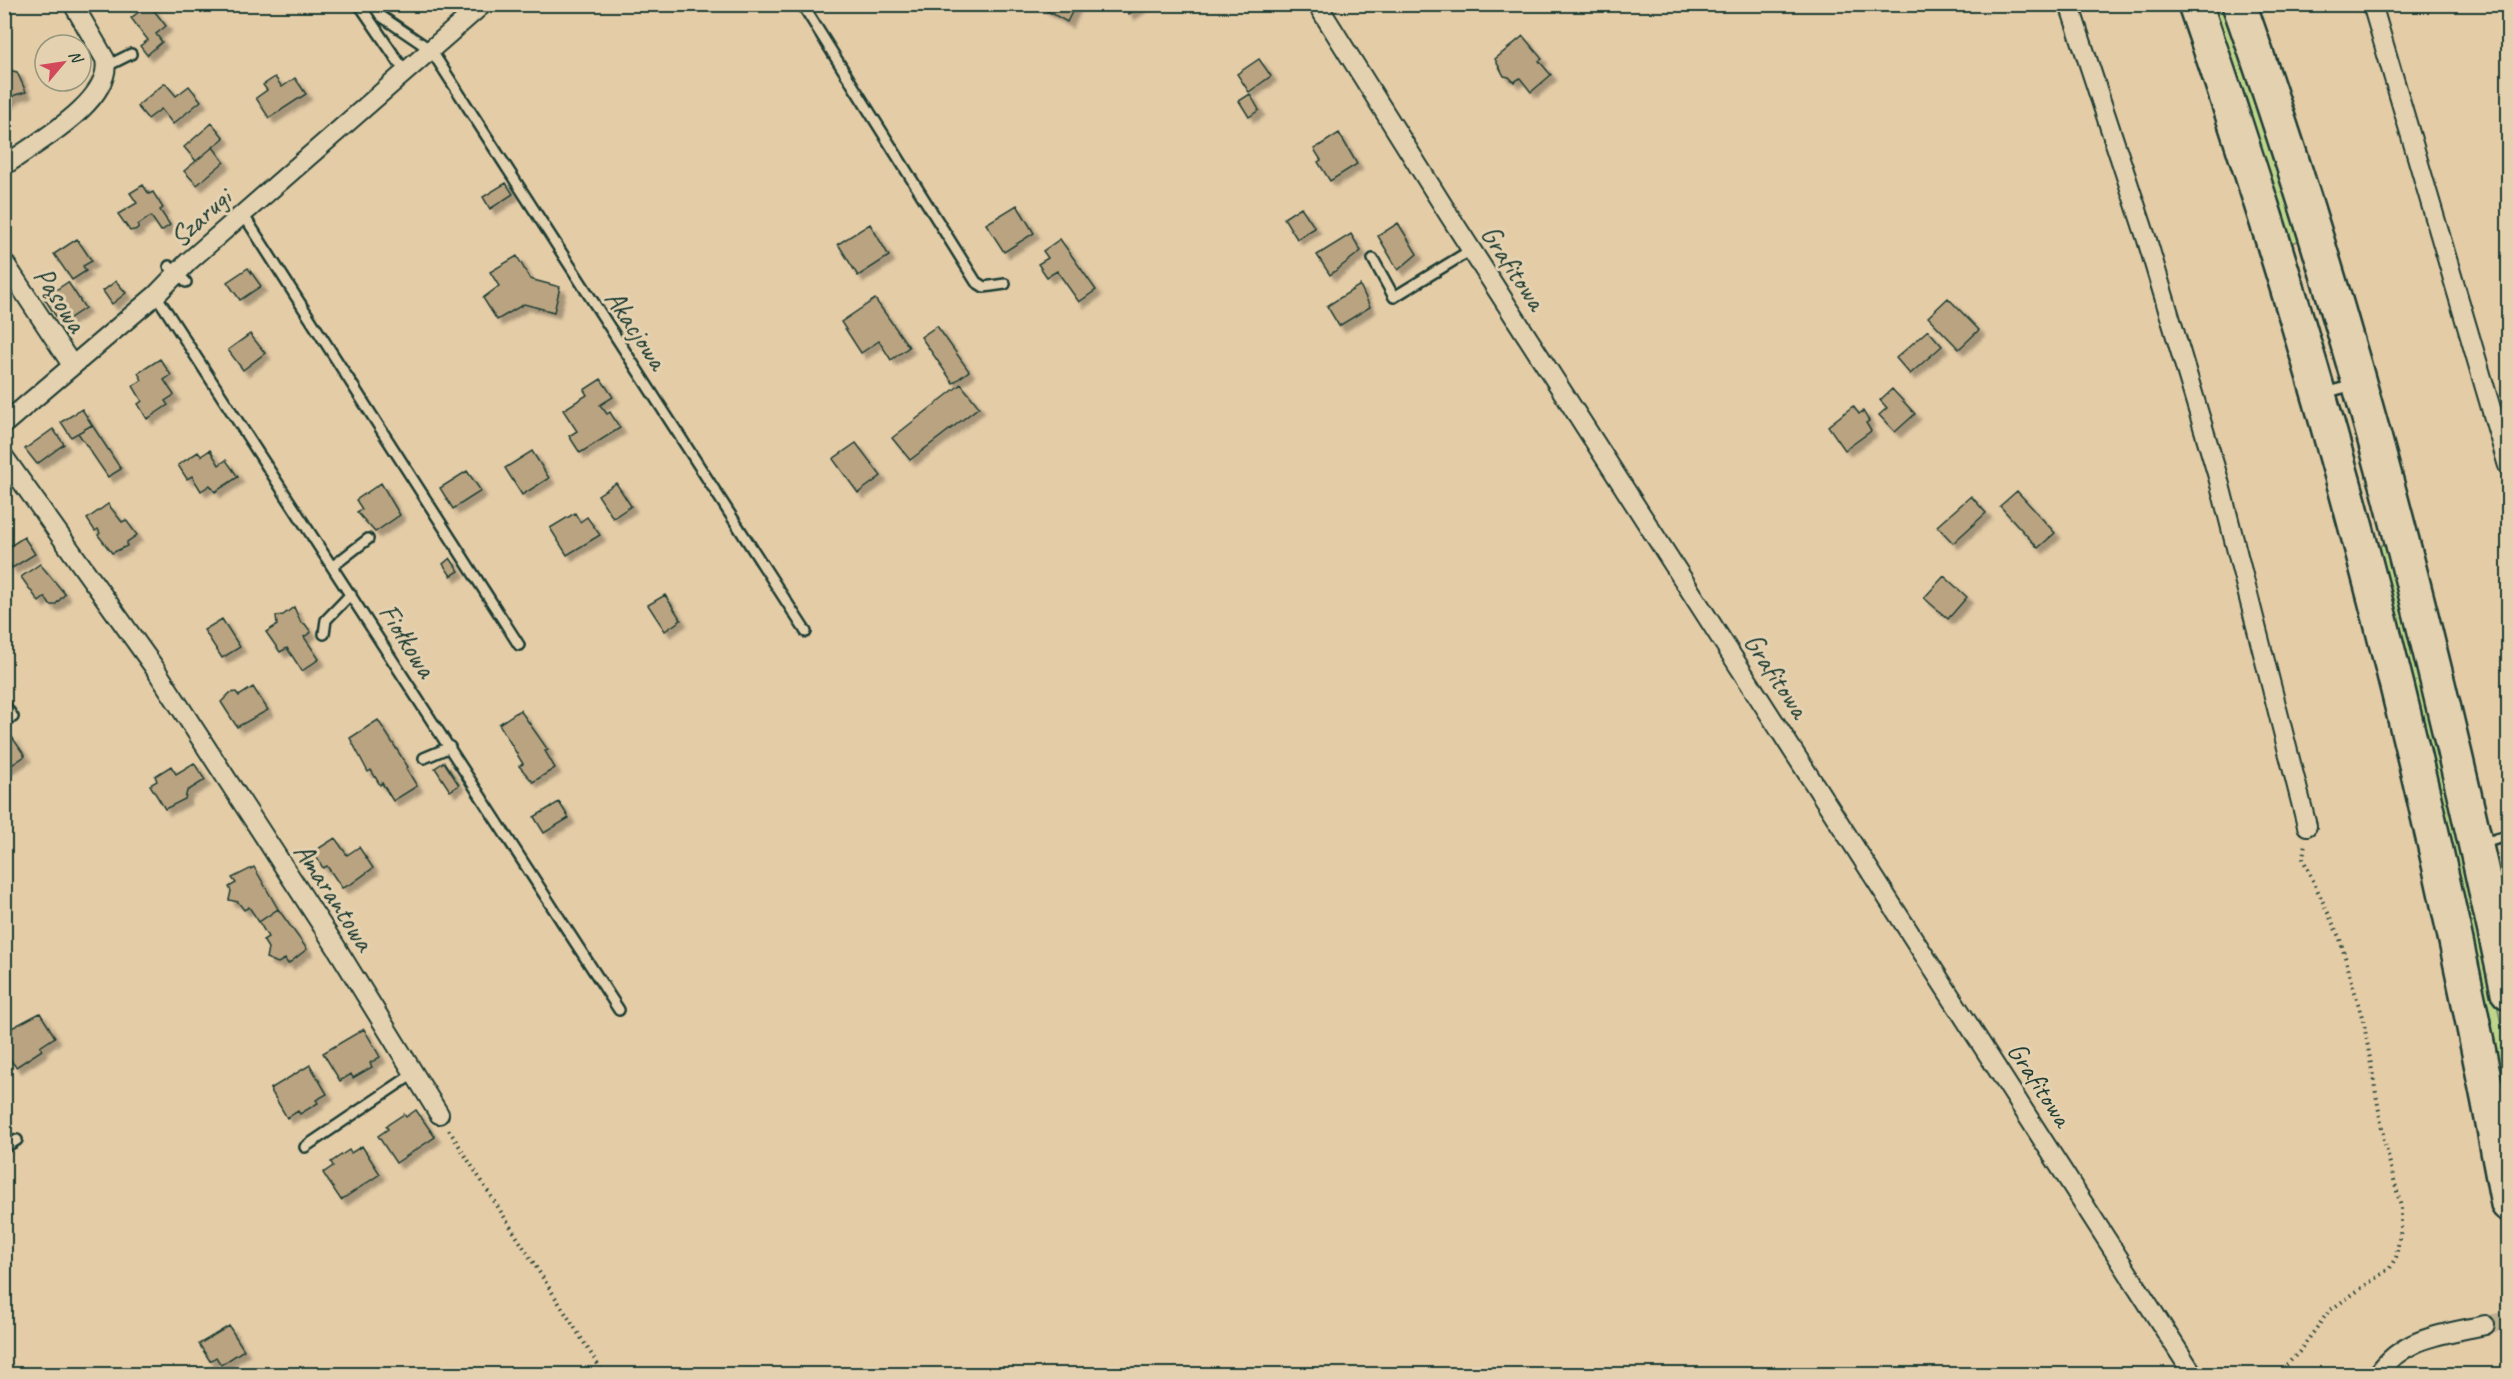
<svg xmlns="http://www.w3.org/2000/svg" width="2513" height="1379" font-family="Caveat,sans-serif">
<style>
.grass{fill:#bfd58b;stroke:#6f8960;stroke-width:1.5}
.building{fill:#b9a380;stroke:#1f3d34;stroke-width:1.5;filter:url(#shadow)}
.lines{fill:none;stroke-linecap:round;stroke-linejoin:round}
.minor-tunnel{stroke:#bdaf90;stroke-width:18;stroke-dasharray:18 9;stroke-linecap:butt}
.service-casing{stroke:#1f3d34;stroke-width:14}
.minor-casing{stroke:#1f3d34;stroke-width:22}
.motorway-casing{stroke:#1f3d34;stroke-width:38}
.path{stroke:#1f3d34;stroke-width:4;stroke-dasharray:1.5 4.5;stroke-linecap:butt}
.service{stroke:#e4d1af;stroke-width:9}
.minor{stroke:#e4d1af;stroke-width:18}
.motorway{stroke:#e4d1af;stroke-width:33}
.labels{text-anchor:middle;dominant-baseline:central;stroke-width:6;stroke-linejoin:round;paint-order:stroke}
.street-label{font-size:28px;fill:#1f3d34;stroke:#e4d1af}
</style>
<defs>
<filter id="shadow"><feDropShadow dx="5.5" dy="5.5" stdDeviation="1.5" flood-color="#0004"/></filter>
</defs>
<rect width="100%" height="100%" fill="#e4cca7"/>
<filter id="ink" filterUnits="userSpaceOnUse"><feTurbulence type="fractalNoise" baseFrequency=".0167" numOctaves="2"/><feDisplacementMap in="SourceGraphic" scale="12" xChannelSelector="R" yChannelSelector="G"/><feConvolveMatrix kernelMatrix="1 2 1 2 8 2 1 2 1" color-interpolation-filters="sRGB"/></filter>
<g filter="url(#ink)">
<path class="grass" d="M2208,5h16l77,235 -15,5z
M2389,543l86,346 33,172v64l-134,-578z"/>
<path class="building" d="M149,4l17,22 -10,8 6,8 -15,13 -7,-9 8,-6 -17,-22z
M1035,4h41l-9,18z
M1123,4h21l-15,10z
M1523,36l19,23 -3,2 12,14 -20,17 -11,-14 -6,4 -5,-5 -5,-1 -9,-17z
M1259,59l12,17 -22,16 -12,-18z
M4,64l5,6 8,2 9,20 -11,3 -11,11z
M275,77l7,10 13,-9 11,16 -37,24 -13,-20 11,-8 -4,-5z
M165,83l11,13 13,-10 12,15 -28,23 -12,-15 -13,10 -11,-13z
M1250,94l9,16 -10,7 -10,-16z
M212,123l12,15 -28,23 -12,-14z
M1339,133l18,31 -27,17 -12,-19 3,-2 -7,-11z
M213,147l11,15 -27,23 -13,-14z
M506,183l7,11 -23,15 -7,-12z
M143,185l6,9 4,-2 10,16 -3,2 10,15 -9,6 -10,-15 -13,9v4l-8,2 -12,-17 19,-11 -7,-10z
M1017,205l17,28 -30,19 -18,-28z
M1301,207l14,21 -18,11 -13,-21z
M1398,223l19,31 -19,16 -20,-34z
M870,224l19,32 -31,20 -20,-32z
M1351,234l10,17 -31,24 -13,-20z
M77,239l15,22 -9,5 3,5 -14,9 -18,-26z
M1060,239l36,51 -17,12 -22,-31 -10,6 -9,-13 10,-6 -5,-7z
M517,256l13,23 30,8 -6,25 -30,-8 -27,16 -14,-22 16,-12 -9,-14z
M248,268l13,18 -21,14 -13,-18z
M116,281l10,12 -14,11 -9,-13z
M68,282l17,26 -24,16 -17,-26z
M1360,285l10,22 -31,19 -12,-20z
M1948,298l31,32 -20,19 -31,-32z
M875,299l34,48 -18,13 -12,-19 -18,12 -20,-31z
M937,326l32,45 -16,12 -32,-46z
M1928,330l14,16 -32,28 -14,-16z
M250,334l15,19 -22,17 -15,-20z
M160,359l11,16 -7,5 10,15 -9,6 3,4 -21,14 -9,-15 4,-3 -9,-15 9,-6 -4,-7z
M601,379l12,18 -13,8 7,9 3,-2 10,16 -40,25 -11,-17 8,-5 -14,-21 24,-15 -3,-5z
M961,384l18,23 -69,53 -18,-22z
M1892,389l23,25 -20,18 -16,-17 8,-7 -7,-8z
M1853,406l6,8 4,-3 6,10 -3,2 5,8 -26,19 -17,-24z
M82,409l10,16 -21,12 -10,-15z
M92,425l29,44 -13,8 -30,-44z
M53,429l11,15 -27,20 -12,-15z
M856,443l25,33 -23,17 -25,-34z
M210,450l9,15 7,-5 12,17 -23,15 -5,-7 -9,6 -9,-15 -5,3 -9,-14 20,-13 3,4z
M532,451l17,27 -27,17 -17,-27z
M467,471l14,20 -28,18 -13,-21z
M381,483l19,32 -25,17 -18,-20 5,-3 -6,-9z
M616,483l15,23 -18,12 -15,-23z
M2017,491l38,42 -17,15 -38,-42z
M1971,496l15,17 -33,30 -16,-17z
M108,504l14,18 4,-2 11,15 -10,7v4l-15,7 -14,-18 2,-2 -2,-4 -3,2 -8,-12z
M575,513l5,9 7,-5 13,18 -33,20 -17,-27z
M24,537l11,17 -23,14 -8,-12v-6z
M450,558l9,13 -8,5 -8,-12z
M40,564l25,30 -10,11h-5l-5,-8 -6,5 -18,-25z
M1944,576l23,21 -19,22 -24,-21z
M665,595l16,25 -16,11 -17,-26z
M294,607l7,16 4,1 6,8 -7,5 15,22 -17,12 -15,-23 -7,4 -14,-20 11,-7 -1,-9 7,-1z
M222,619l18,28 -18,11 -18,-28z
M253,687l15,23 -31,17 -16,-25 9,-9 6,-1 3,4z
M520,710l28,40 -3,1 10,17 -22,14 -14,-16 4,-2 -24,-40z
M378,720l30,47 -2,1 11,18 -24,15 -11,-18 -2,2 -9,-15 -3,2 -18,-34z
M12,737l13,19 -21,14v-28z
M444,762l15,23 -9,6 -15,-23z
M194,763l11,17 -18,11 -2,8 -20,10 -15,-24 7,-4 -2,-5 16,-10 5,8z
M559,802l10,16 -25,15 -10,-16z
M335,838l12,17 12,-8 14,21 -22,16 -9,4 -15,-22 -4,2 -10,-16z
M254,867l24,42 -19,13 -10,-15 -5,3 -6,-8 -9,-2 2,-9 -2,-4 7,-4 -4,-5z
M278,909l29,40 -19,15 -3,-5 -7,4 -12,-5 2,-10 -5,-8 5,-3 -9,-15z
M40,1013l15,24 -15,10 2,3 -26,17 -12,-15v-20z
M364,1029l16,28 -10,6 2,4 -19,11 -2,-4 -11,7 -17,-28z
M310,1065l17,29 -11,6 2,3 -18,11 -2,-3 -11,7 -17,-29z
M416,1110l19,27 -39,26 -18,-27 10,-7 -2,-3 18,-12 2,3z
M362,1146l18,28 -39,26 -18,-27 10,-7 -2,-4 18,-12 2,3z
M229,1326l15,24 -23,15 -5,-8 -6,4 -11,-17z"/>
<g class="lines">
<path class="minor-tunnel" d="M2485,1325l23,-5"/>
<defs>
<path id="service" d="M359,4l47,69
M373,4l8,12 50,34 375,582
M802,4l174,278 8,5 21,-3
M107,66l24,-12
M243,214l276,431
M1373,259l21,38 77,-47
M169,266l17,16
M156,295l463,715
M2324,393l30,-8
M333,566l35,-27
M324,634l2,-14 25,-26
M4,704l9,13
M424,758l26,-11
M2482,843l26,-7
M305,1147l111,-75
M4,1148l13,-8"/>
<path id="minor" d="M1317,4l132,211 744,1159
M2069,4l78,236 71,237 89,349
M2372,4l136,462
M4,166c30,-22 110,-65 101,-107l-32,-55
M4,262l68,103
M4,424l152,-129 32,-33 295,-258
M4,457l150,210 182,280 103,167
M2378,1374c25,-37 66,-40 107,-49"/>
<path id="motorway" d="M2195,4c136,392 239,793 313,1200
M2239,4c114,322 198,655 269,988"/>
</defs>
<use href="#service" class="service-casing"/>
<use href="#minor" class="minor-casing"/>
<use href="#motorway" class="motorway-casing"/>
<path class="path" d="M449,1130l155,244
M2278,1374l21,-22 30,-41 61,-43 6,-11 5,-28v-22l-17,-67 -20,-116 -24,-85 -37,-80 2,-17"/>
<use href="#service" class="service"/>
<use href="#minor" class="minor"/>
<use href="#motorway" class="motorway"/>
</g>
</g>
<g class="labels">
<g class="street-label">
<text transform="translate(200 217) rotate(-42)">Szarugi</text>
<text transform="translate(1514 267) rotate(57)">Grafitowa</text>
<text transform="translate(61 299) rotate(57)">Pąsowa</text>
<text transform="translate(637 329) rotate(57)">Akacjowa</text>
<text transform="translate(408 640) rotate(57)">Fiołkowa</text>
<text transform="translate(1777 675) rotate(57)">Grafitowa</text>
<text transform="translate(335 896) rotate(57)">Amarantowa</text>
<text transform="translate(2040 1084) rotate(57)">Grafitowa</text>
</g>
</g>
<rect width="2513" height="1379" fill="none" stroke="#e4d1af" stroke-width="24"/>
<rect x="12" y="12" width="2489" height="1355" fill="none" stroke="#1f3d34" stroke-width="2" filter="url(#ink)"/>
<g transform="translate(63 63) rotate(61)"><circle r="28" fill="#e4d1af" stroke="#95967e" stroke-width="1.5"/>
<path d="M0-4.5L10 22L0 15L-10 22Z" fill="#d1495b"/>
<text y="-9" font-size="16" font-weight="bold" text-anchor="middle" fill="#1f3d34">N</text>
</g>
</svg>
